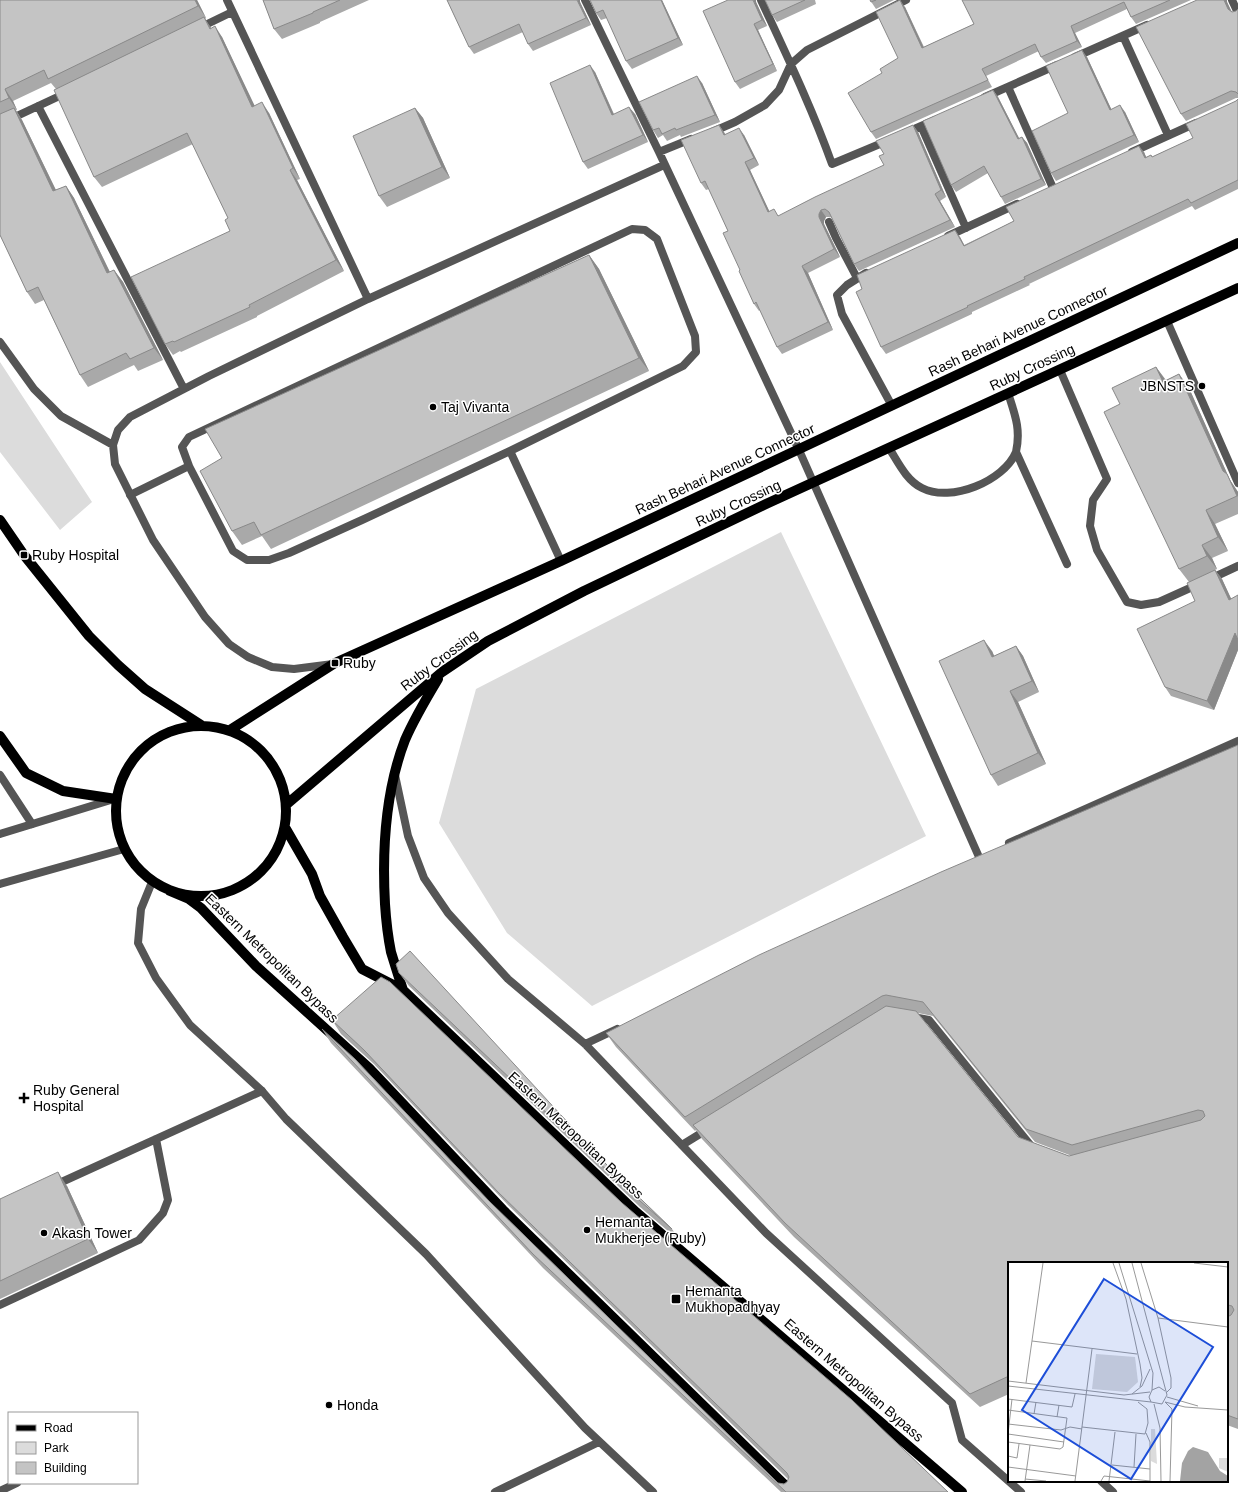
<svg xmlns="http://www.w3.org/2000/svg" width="1238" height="1492" font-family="Helvetica,sans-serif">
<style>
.green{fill:#dcdcdc}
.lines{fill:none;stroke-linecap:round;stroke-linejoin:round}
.service{stroke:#555;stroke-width:8}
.minor{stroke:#555;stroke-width:8}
.primary{stroke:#000;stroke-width:10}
.wall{fill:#a9a9a9;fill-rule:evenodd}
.shaded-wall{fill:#898989}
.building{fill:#c4c4c4;stroke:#898989}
.poi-dot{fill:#000;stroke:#fff;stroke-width:1.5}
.labels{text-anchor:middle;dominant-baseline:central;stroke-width:3;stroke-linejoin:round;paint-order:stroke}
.street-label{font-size:14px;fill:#000;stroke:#fff}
.poi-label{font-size:14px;fill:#000;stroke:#fff;text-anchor:start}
.inset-road{fill:none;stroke:#999;stroke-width:1}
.view{fill:#1d4ed8;fill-opacity:0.15;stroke:#1d4ed8;stroke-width:2}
.inset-edge{fill:none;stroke:#000;stroke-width:2}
</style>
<rect width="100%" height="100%" fill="#fff"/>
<path class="green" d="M0,362l92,140 -32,28 -60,-78z
M781,532l145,304 -334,170 -85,-73 -68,-110 37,-134z"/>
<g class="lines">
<path class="service" d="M1167,321l71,162
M1060,370l47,109 -14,21 -3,26 7,24 30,52 14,3 18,-3 40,-18
M1008,393c7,22 13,36 8,59l51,112
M889,448c9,14 17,32 33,40 29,15 82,-7 94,-36
M510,451l51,110
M130,495l59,-29 44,85 14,9h22l20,-7 73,-33 148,-69 173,-85 13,-14 -1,-16 -38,-97 -12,-9 -13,-1 -443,208 -7,10 7,19
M1210,579l28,-13
M0,775l32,49
M913,1017l16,3 103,127
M682,1145l26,-16
M55,1185l207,-94
M0,1305l139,-65 24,-27 5,-13 -12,-61
M1101,1481l12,11
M0,1491l17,-8"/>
<path class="minor" d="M227,0l141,299
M585,0l74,152 140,298 180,407
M761,0c25,54 51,108 71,164l55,-23
M1232,0l6,13
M199,28l33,-16
M1123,36l45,99
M1075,57l72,-32
M1008,87l45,101
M985,97l72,-32
M38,106l146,283
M0,124l66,-31
M921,126l45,102
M712,132l23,-10 30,-17 14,-15 12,-26 16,-14 99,-50
M905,133l30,-13
M659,152l32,-13
M1132,152l64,-29
M829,222l7,16 21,40
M948,236l69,-32
M866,273l-19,12 -10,10 5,19 50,92
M0,342l34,47 27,27 52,29
M333,664l-39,5 -22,-2 -24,-10 -19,-13 -24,-27 -52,-77 -38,-76 -2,-19 5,-15 12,-13 79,-41 159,-77 296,-134
M395,775l13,61 16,42 24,35 60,66 77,65 181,189 186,170 10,37 59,52
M0,834l114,-35
M1009,843l229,-102
M152,882l-11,27 -3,34 18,35 34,47 72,66 24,28 140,135 159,174 68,64
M0,884l124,-35
M585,1044l32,-15
M495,1492l104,-50"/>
<path class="primary" d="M0,520l24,35 65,81 29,29 27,24 56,36
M116 811a85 85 0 1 1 170 0a85 85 0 1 1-170 0Z
M230,730l105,-67 226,-102 677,-318
M0,736l26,37 37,18 53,8
M287,804l155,-132 46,-31 96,-50 182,-87 472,-216
M286,829l26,45 8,22 23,41 19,32 41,21 233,222 326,280
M170,891l19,8 12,9 55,58 113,102 134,142 289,282
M403,990c-4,-12 -8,-25 -12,-38 -3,-15 -5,-32 -6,-48 -3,-54 0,-112 20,-164 9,-21 21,-41 33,-61"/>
</g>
<path class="wall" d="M0,0h197l9,18 -1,1 6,9 11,9 32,69 15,7 31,66 -3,1 47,91 -87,45v1l-76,35 -1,-1 -7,4 -8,-11 65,-113 -2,-13 -35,-74 -91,43 -8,-10 -38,-88 -5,-6 -38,18 4,9h-1l6,10 34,70 10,-4 8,12 36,74 4,-2 9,12 40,78 -25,11 -4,-6 -46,22 -8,-12 -36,-75 -9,4 -8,-12 -27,-57z
M263,0h106l-49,22v1l-38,16 -8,-10z
M447,0l133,2 11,23 -58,26 -5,-7 -5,-12 -49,22 -5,-7z
M590,0h72l21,45 -51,24 -6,-8 -19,-43 -6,2 -5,-7z
M765,0h50l1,4 -39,18 -5,-7z
M870,0h24l-18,9z
M962,0h229l-55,24 -5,-7 -4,-8 -52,24 7,14 -36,16 -5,-6 -2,-6 -53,25 6,11 -116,52 -5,-7 11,-59 16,-15 7,-51 19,40 50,-23z
M1197,0h30v2l5,10 4,-1 2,-2v89h-2l-50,23 -5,-7z
M756,2l11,24 -9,4 19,41 -37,18 -5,-7z
M1087,57l24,52 14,3 14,30 -83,39 -5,-8 17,-60z
M595,72l19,42h21l13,28 -60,27 -5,-7z
M702,83l18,39 -39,15 -1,-2 -13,6 -4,-6 -5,3 -5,-8z
M993,90l5,7 21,41 3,-1 5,6 19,42 -41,19 -4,-7 -13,-24 -32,19 -5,-7z
M1238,99v90l-43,21 -3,-4 -163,78 1,1 -58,27v2l-86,40 -5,-7 -19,-58 98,-52 4,8 50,-24 130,-69 2,5 5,-2 1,2 41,-19z
M415,108l8,10 27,60 -63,29 -8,-11z
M719,125l6,9 19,1 15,30 -9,5 19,41 10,5 105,-51v-11l29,-29 5,7 28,65 -6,4 15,26 -96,44 -5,-7 -22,-46 -2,-1h-4l-2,4v3l16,33 -32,16 25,57 -51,24 -5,-7 -17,-37 -1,1 -5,-7 -14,-34 -12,-39 -19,-42 -3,1 -5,-7z
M589,255l10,14 50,102 -378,178 -9,-13 -20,9 -10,-14z
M1156,367l10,13 13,-6 10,14 41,92 8,12v22l-23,10 13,27 -16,7 5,11 -2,1 7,9 9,20 7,-4v55l-24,60 -43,-14 -6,-9 30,-86 -6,-19 -10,-13 -59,-165z
M1016,646l7,10 16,36 -21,10 28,62 -48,22 -7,-11 1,-124 2,5z
M1238,745v684l-11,-4v-162h-218v131l-29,13 -186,-170 -92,-98 -6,-9 -1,1 -79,-84 -10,-14zM918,1013l15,3 102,126 37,14h-3l-51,-19z
M399,973l219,204 54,52 10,14 -42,-36 -231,-221z
M332,1020l290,183 326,289h-167l-238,-224 -212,-225 -9,-14 167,172 289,282 6,1 3,-2 1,-3 -280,-274 -134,-141 -33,-30z
M67,1186l31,67 -98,46v-100z"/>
<path class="shaded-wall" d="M195,0h2l9,18 -8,-12z
M577,0h3v2l11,23 -5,-7z
M661,0h1l21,45 -5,-7z
M753,0h3v2l11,24 -5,-6z
M900,0l5,7 22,48 -5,-7z
M1224,0h3v2l6,13 -5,-6z
M204,17l7,11 -1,1z
M754,24l4,6 19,41 -4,-7z
M215,26l7,11 38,80 -8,-10z
M1071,26l4,7 7,14 -5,-6z
M1082,50l5,7 28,60 -5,-7z
M590,65l5,7 22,50 -5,-7z
M697,76l5,7 18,39 -5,-7z
M5,89l8,12 4,9 -8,-12z
M993,90l5,7 25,49 -5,-7z
M262,102l7,11 31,66 -7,-11z
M1120,105l5,7 14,30 -5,-7z
M629,107l6,7 13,28 -5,-7z
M14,108l8,12 40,83 -9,-12z
M415,108l8,10 27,60 -8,-11z
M719,125l5,7 5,10 -5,-7z
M913,125l5,7 28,65 -5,-7z
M739,128l5,7 15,30 -5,-7z
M1022,137l5,6 19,42 -5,-6z
M1139,146l5,6 5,12 -4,-6z
M745,162l5,8 23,49 -5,-7z
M290,170l7,10 47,91 -8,-11z
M66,186l8,12 42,87 -9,-12z
M935,194l5,7 15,26 -5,-7z
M821,210l5,7 -2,4v3l16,33 -6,-8 -15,-32v-3z
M955,230l5,7 8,15 -4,-6z
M589,255l10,14 50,102 -10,-13z
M802,266l6,7 25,57 -5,-8z
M114,270l9,12 40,78 -9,-12z
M1156,367l10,14 -3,1z
M1179,374l10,14 41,92 8,12v5l-15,-26z
M1206,510l9,14 13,27 -10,-14z
M1202,545l10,13 5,11 -10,-13z
M1215,570l7,9 14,30 -7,-9z
M1235,633l3,5v12l-24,60 -7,-9z
M984,640l8,11 7,16 -7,-10z
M1016,646l7,10 16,36 -7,-11z
M1010,691l8,11 28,62 -8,-11z
M58,1172l9,14 31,67 -10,-14z"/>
<path class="building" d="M0,0h195l3,6 -150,73 -4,-9 -39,19 4,9 -9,4z
M263,0h77l-27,12v1l-39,16z
M447,0h130l9,18 -58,26 -9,-20 -50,23z
M590,0h71l17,38 -52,23 -23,-51 -7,3z
M728,0h25l9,20 -8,4 19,40 -38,18 -32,-71z
M765,0h40l-33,15z
M870,0h6l-5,2z
M900,0l22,48 52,-24 -12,-24h208l-39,17 -7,-15 -53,24 6,15 -36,16 -6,-13 -53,25 6,11 -117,52 -23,-39 34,-20 -2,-4 18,-11 -22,-46z
M1197,0h27l4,9 4,3 4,-1 2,-2v85l-2,-2 -5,-1 -50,23 -45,-87z
M204,17l6,12 5,-3 37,81 10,-5 31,66 -3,2 46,90 -87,45 1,2 -76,35 -1,-1 -8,3 -34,-67 99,-46 -5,-11 3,-2 -41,-85 -93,44 -40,-87z
M1082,50l28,60 10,-5 14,30 -83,38 -19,-42 36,-18 -22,-47z
M590,65l22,50 17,-8 14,28 -60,27 -33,-79z
M697,76l18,39 -39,15 -1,-2 -13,6 -3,-6 -6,2 -14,-28z
M993,90l25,49 4,-2 19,42 -40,18 -17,-31 -33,19 -28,-64z
M1238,99v81l-47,23 -3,-4 -164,78 1,2 -58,27 1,1 -87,40 -25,-55 6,-3 -5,-14 98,-45 9,16 50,-25 -8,-14 133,-61 6,12 6,-3 1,2 41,-19 -7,-14 50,-23z
M14,108l39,83 13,-5 41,87 7,-3 40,78 -24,11 -4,-6 -46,22 -42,-88 -11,5 -27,-57v-121z
M415,108l27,59 -63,29 -26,-60z
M719,125l5,10 15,-7 15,30 -9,4 23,50 6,-3 4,7 37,-19 69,-32 -5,-9 5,-2 -8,-13 37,-16 28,65 -6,4 15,26 -96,44 -25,-52 -4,-3 -4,1 -2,4v3l15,32 -32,17 26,56 -51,25 -21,-45 -2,2 -15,-33 1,-1 -17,-37 5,-2 -23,-50 -4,2 -20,-43z
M589,255l50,103 -378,177 -7,-13 -22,9 -32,-60 22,-13 -17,-29z
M1156,367l7,15 16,-8 44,97 4,3 10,22 -31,14 12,27 -16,8 5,11 -28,13 -75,-157 16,-8 -8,-16z
M1215,570l14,30 9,-5v45l-3,-7 -28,68 -42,-14 -28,-58 58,-28 -8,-18z
M984,640l8,17 24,-11 16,35 -22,10 28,62 -47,22 -52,-114z
M1238,745v674l-11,-4v-98l4,-2 3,-5 -2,-4 -4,-1h-1v-42h-218v113l-39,18 -185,-171 -92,-98 193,-119 30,5 102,126 51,19 132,-36 4,-4 -2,-5 -5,-1 -126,35 -46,-16 -103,-127 -37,-7 -4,1 -197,121 -79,-84 153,-78 182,-83z
M410,951l208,226 54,52 -41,-36 -232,-220 -3,-9z
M381,977l9,5 232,221 230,197 96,92h-162l-253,-238 -211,-225 33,30 134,142 289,282 6,1 3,-2 2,-5 -2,-4 -289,-281 -134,-142 -32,-30z
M58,1172l30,67 -88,42v-82z"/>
<g class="poi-dot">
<circle cx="1202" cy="386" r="4"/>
<circle cx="433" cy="407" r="4"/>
<rect x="20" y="551" width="8" height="8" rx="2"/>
<rect x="331" y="659" width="8" height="8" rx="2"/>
<path d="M22 1092h4v4h4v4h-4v4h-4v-4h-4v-4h4z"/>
<circle cx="587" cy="1230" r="4"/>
<circle cx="44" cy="1233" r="4"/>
<rect x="671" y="1294" width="10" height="10" rx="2"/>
<circle cx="329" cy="1405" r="4"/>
</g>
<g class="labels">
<g class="street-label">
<text transform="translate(1018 331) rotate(-25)">Rash Behari Avenue Connector</text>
<text transform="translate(1032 367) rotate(-25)">Ruby Crossing</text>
<text transform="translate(725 469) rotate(-25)">Rash Behari Avenue Connector</text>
<text transform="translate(738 503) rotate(-25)">Ruby Crossing</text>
<text transform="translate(439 660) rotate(-37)">Ruby Crossing</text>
<text transform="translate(272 958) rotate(44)">Eastern Metropolitan Bypass</text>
<text transform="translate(576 1135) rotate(43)">Eastern Metropolitan Bypass</text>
<text transform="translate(854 1380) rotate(41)">Eastern Metropolitan Bypass</text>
</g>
<g class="poi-label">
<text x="1194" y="386" text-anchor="end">JBNSTS</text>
<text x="441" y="407">Taj Vivanta</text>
<text x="32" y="555">Ruby Hospital</text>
<text x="343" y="663">Ruby</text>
<text x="33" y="1090">Ruby General<tspan x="33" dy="16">Hospital</tspan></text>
<text x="595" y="1222">Hemanta<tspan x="595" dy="16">Mukherjee (Ruby)</tspan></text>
<text x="52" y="1233">Akash Tower</text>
<text x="685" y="1291">Hemanta<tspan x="685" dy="16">Mukhopadhyay</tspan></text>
<text x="337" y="1405">Honda</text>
</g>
</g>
<g transform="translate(1008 1262)">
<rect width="220" height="220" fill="#fff"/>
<path d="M88,92l39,3 3,25 -11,10 -35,-3zM143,167h4l2,35 -6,-3zM211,196h9v14l-9,-4z" fill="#dcdcdc"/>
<path d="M185,185l15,5 12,19 8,5v5h-48l2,-18 6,-12z" fill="#a3a3a3"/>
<path class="inset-road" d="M105,1l13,36 14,65 2,14 -2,9M111,1l34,110 -1,17M124,1l35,132 -5,9 -11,-2 -2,-5 3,-7 7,-3 6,4M133,1l17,55 13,60v10l-5,5M186,1l34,4M150,56l70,9M24,79l105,13M0,119l116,14 26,-3M18,121l17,-120M0,124l143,16M124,132l10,-8 8,-17M159,135l31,9M0,137l64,8 3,-13M157,140l20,5 43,3M157,140l7,7 -2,72M146,142l6,24 1,53M0,148l59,8 -4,29 -3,2 -52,-7M26,152l2,-12M49,155l2,-12M0,162l53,6 9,-3 12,2M74,165l63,7 3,-11 -1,-14 -9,-7M138,171l4,9v39M0,172l56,8M0,172l4,-35M0,194l9,2 2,-14M104,203l38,4M0,205l68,9M126,205l2,-33M17,217l21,2M17,219l5,-36M67,219l17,-132M93,219l3,-5 46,5M101,219l6,-49"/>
<path class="view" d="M96,17l109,68 -82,132 -109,-69z"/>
<rect width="220" height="220" class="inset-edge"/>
</g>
<rect x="8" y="1412" width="130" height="72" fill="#ffffff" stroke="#999999"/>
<rect x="16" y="1425" width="20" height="6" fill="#000000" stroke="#999999"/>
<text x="44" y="1432" font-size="12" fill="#000000">Road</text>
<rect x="16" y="1442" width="20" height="12" fill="#dcdcdc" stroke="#999999"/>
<text x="44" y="1452" font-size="12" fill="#000000">Park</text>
<rect x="16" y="1462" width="20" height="12" fill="#c4c4c4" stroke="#999999"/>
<text x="44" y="1472" font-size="12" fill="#000000">Building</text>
</svg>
